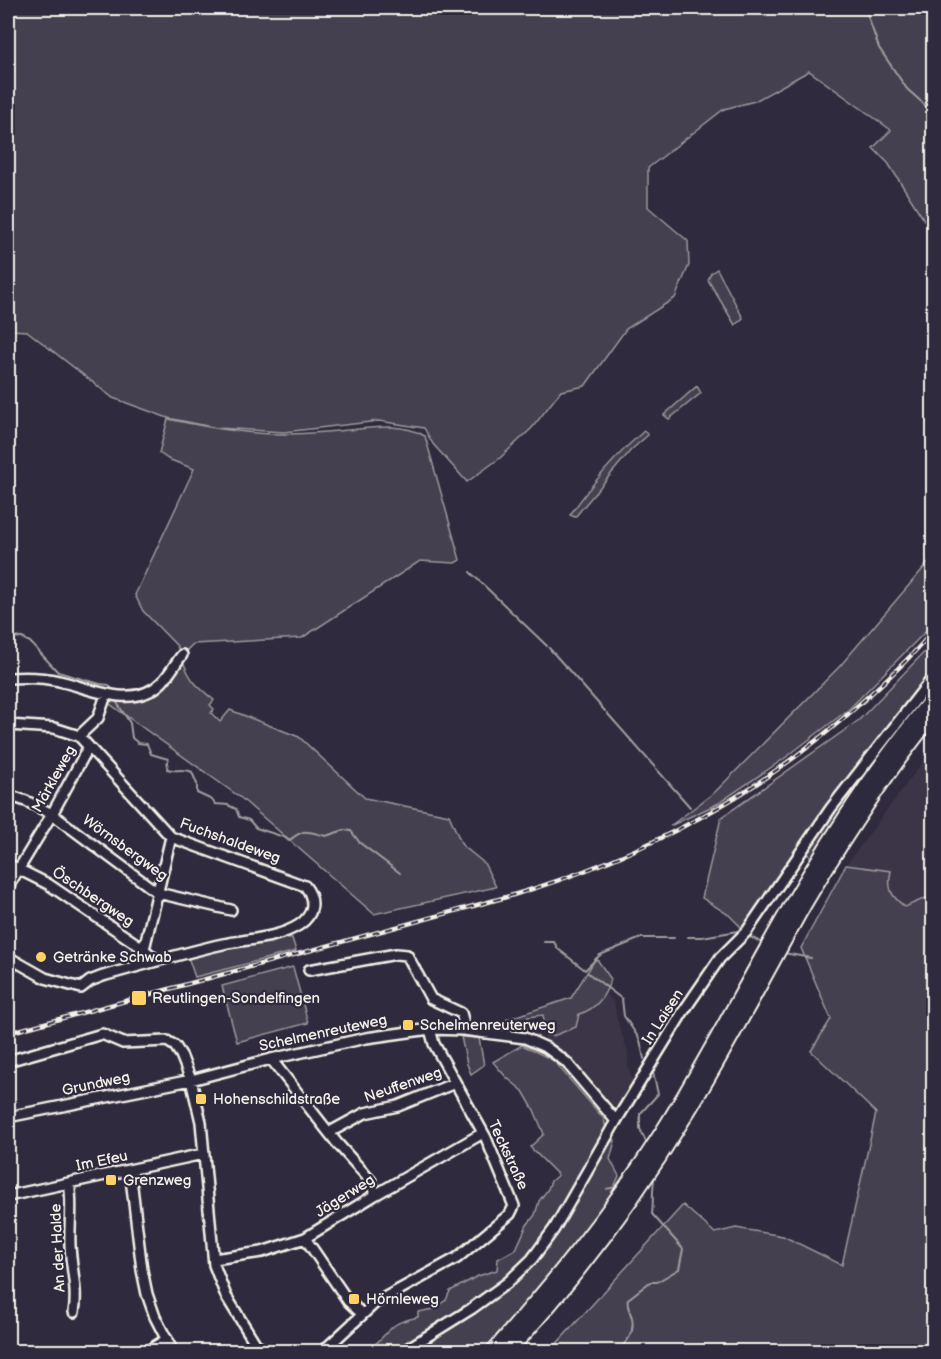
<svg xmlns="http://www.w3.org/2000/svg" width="941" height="1359" font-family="'Balsamiq Sans',sans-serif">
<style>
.built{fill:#3b3647}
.green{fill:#454050;stroke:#9c989c;stroke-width:1.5}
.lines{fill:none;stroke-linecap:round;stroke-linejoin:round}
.stream{stroke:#a19ea0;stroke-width:2}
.minor-casing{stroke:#f4f1e8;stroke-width:14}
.highway-casing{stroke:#f4f1e8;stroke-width:18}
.minor{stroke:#2f2a3d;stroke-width:9}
.highway{stroke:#2f2a3d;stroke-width:14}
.rail-casing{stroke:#f4f1e8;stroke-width:4.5}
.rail{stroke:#2f2a3d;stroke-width:2;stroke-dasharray:7;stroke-linecap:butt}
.poi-dot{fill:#ffd166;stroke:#2f2a3d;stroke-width:2}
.labels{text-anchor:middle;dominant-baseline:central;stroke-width:4.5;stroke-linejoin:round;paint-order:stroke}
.street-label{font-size:15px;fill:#f4f1e8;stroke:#2f2a3d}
.poi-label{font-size:15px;fill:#f4f1e8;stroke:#2f2a3d;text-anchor:start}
</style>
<rect width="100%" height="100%" fill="#2f2a3d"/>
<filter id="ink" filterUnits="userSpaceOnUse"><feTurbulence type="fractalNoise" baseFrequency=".0167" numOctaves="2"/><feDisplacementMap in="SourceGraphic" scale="12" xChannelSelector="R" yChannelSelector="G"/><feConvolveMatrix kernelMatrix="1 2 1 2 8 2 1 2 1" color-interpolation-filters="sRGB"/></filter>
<g filter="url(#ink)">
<path class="built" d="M933,748v147l-28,12 -12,-9 -5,-14 3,-13 -45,-6z
M606,994l8,9 3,17 11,32v14l5,16 -13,25 -13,1 -65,-64 4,-9 7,1 26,-22 12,-4z"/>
<path class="green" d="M8,8h925v226l-45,-71 -15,-15 18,-18 -82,-59 -54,30 -31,8 -76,59v39l40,34 1,24 -14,33 -49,31 -41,57 -24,5 -29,37 -32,30 -33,24 -34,-38 -9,-16 -45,-7 -95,11 -67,-4 -49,-10 -55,-20 -86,-67 -19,-1z
M717,269l26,49 -8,7 -27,-45 3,-7z
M697,386l4,7 -32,26 -5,-4z
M168,419c38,8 76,15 115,15 21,0 44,-2 65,-4 26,-2 54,-8 77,6l35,124 -5,3 -35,-2 -118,77 -109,6 -11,11 -6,-10 -33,-34 -8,-16 59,-126 -26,-10 -9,-6z
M644,431l4,4 -17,15 -56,67 -5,-2c21,-30 46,-60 74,-84z
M933,557v64l-7,10 -77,78 -64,49 -68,46 -47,22 45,-34 125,-126z
M933,643v29l-103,136 -87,121 -14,-14 -27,-17 19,-80 138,-98z
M181,656c8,23 14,29 33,44l-4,5 4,4 -3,4 9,9 10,-12 69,27 66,61 84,17 13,30 22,18 12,24 -122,27 -133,-116 -152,-109c53,6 56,8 92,-33z
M933,681v7l-61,80 -60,89 -7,-4 28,-44z
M846,865l45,6c-4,18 0,25 14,36l28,-12v456h-383l133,-146 32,28 21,-5 47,8 59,29 34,-152 -65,-62 20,-32 -30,-71z
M277,937l15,1 4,13 -101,26 -8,-23z
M596,958l15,21c-6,17 -14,30 -32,35l-3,13 -23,9 -7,-1 -3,-20 -15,2 -3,21 -23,-6 5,-13 64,-21z
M293,967l15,56 -71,19 -15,-56z
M461,1037l18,1 5,27 -13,9 -4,-10z
M522,1045l31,15 51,59 2,10 -56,100 -22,28 -23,23 -36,27 -73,44 -34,1c15,-5 21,-18 33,-27 6,-5 16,-6 23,-8v-5l15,-3 13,-9 4,-9 28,-15 19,-6 1,-11 18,-10 11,-24 8,-10 4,-14 9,-12 3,-8 7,-6 -28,-28 14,-13 -10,-24 -11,-19 -17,-14 -13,-15z
M613,1133l2,8 -5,18 9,17 -5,11 -8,2 10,-1 -78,104 -52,58 -75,2 122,-92z"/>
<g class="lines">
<path class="stream" d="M865,8l14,40 28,41 27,24
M470,572l77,74
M8,636l14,2 8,4 28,30 42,12 9,1 3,4
M549,648l56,63
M114,698l16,25 2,15 6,5 9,1 4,10 17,5 -1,10c8,3 16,-1 25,3l5,12v9l15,7 3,4 13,1 8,4 3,8 10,3 7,8 28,9 5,4c15,-14 19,-9 37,-5l18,-6 7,1 9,12 40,30
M607,713l83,94
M746,935l19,9
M688,937h14l36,-6
M544,942h10l4,7 27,21 15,-15 41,-17h33
M784,953l27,5
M588,973l34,26 2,17 16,24 4,19
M648,1146l-8,-17v-15l18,-20 -6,-26
M616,1352c11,-9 19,-19 16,-34 -2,-8 -6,-11 -4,-19l22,-17h7l22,-13 4,-20 -31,-35c2,-15 -1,-28 4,-42"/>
<defs>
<path id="minor" d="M8,678c16,-1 35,-1 51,3 32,7 74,30 103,1 7,-7 13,-18 20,-27
M8,725l46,3 25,8 92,101 134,49c11,14 9,29 -6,39 -22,14 -51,14 -76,19 -40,9 -80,21 -120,32l-13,5 -9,7 -36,-10 -37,-21
M79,736l19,-18 8,-23
M8,795l18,6 26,13 106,79 73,17
M8,864l40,20 96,65 13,12
M8,887l44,-73 36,-66
M144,949l27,-112
M309,970l87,-16 11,1 24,44 30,14 2,7v10
M271,1059l66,84 34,38 4,14
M8,1061l94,-27 21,9 44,-2 8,5 6,9 10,25 10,42 13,143 12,31 29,47 8,9
M8,1117l183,-37 80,-21 95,-21 64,-9 33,1 62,8 22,10 19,14 50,59
M330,1132l35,-19 33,-7 57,-23
M130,1170l12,100 5,24 8,23 18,35
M69,1183c4,21 0,42 1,62 1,23 8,45 4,67
M8,1196l195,-42
M305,1238l43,63 14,13
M214,1259l48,-7 43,-14 70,-43 108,-62
M146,1352l21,-13
M245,1352l10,-9
M322,1352l53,-49 82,-45 53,-44 4,-8 -28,-68 -52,-94 -4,-15
M402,1352l69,-43 36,-26 25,-24 22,-30 62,-108 67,-109 37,-54 27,-27 84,-123 103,-132"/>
<path id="highway" d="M493,1352c61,-70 120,-141 169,-219 53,-84 96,-173 147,-257 37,-62 79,-123 125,-179
M507,1352c67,-72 126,-151 177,-235 43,-69 80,-142 120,-213 39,-66 81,-131 130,-191"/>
</defs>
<use href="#minor" class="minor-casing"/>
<use href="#highway" class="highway-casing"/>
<use href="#minor" class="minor"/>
<use href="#highway" class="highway"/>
<defs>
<path id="rail" d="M8,1033l502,-137c134,-40 250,-101 354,-196 24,-22 50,-45 70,-71"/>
</defs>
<use href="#rail" class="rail-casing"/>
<use href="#rail" class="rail"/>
</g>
</g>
<g class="poi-dot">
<circle cx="41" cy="957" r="6"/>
<rect x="131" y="990" width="16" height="16" rx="3"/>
<rect x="402" y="1019" width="12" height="12" rx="3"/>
<rect x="195" y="1093" width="12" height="12" rx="3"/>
<rect x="105" y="1174" width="12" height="12" rx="3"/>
<rect x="348" y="1293" width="12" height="12" rx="3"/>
</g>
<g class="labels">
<g class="street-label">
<text transform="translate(54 779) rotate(-61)">Märkleweg</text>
<text transform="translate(230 841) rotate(20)">Fuchshaldeweg</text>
<text transform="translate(125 848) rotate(36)">Wörnsbergweg</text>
<text transform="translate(93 897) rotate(34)">Öschbergweg</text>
<text transform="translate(663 1017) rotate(-57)">In Laisen</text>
<text transform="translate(323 1033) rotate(-12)">Schelmenreuteweg</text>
<text transform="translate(96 1084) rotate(-12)">Grundweg</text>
<text transform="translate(403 1085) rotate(-19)">Neuffenweg</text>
<text transform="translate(508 1155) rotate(65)">Teckstraße</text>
<text transform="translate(102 1161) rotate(-12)">Im Efeu</text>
<text transform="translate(345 1196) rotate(-32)">Jägerweg</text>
<text transform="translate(58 1248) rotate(-93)">An der Halde</text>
</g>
<g class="poi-label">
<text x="53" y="957">Getränke Schwab</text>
<text x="152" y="998">Reutlingen-Sondelfingen</text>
<text x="420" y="1025">Schelmenreuterweg</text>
<text x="213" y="1099">Hohenschildstraße</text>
<text x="123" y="1180">Grenzweg</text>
<text x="366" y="1299">Hörnleweg</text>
</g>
</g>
<rect width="941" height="1359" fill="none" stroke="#2f2a3d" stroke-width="30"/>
<rect x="15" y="15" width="911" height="1329" fill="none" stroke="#f4f1e8" stroke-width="2" filter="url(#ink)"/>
</svg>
